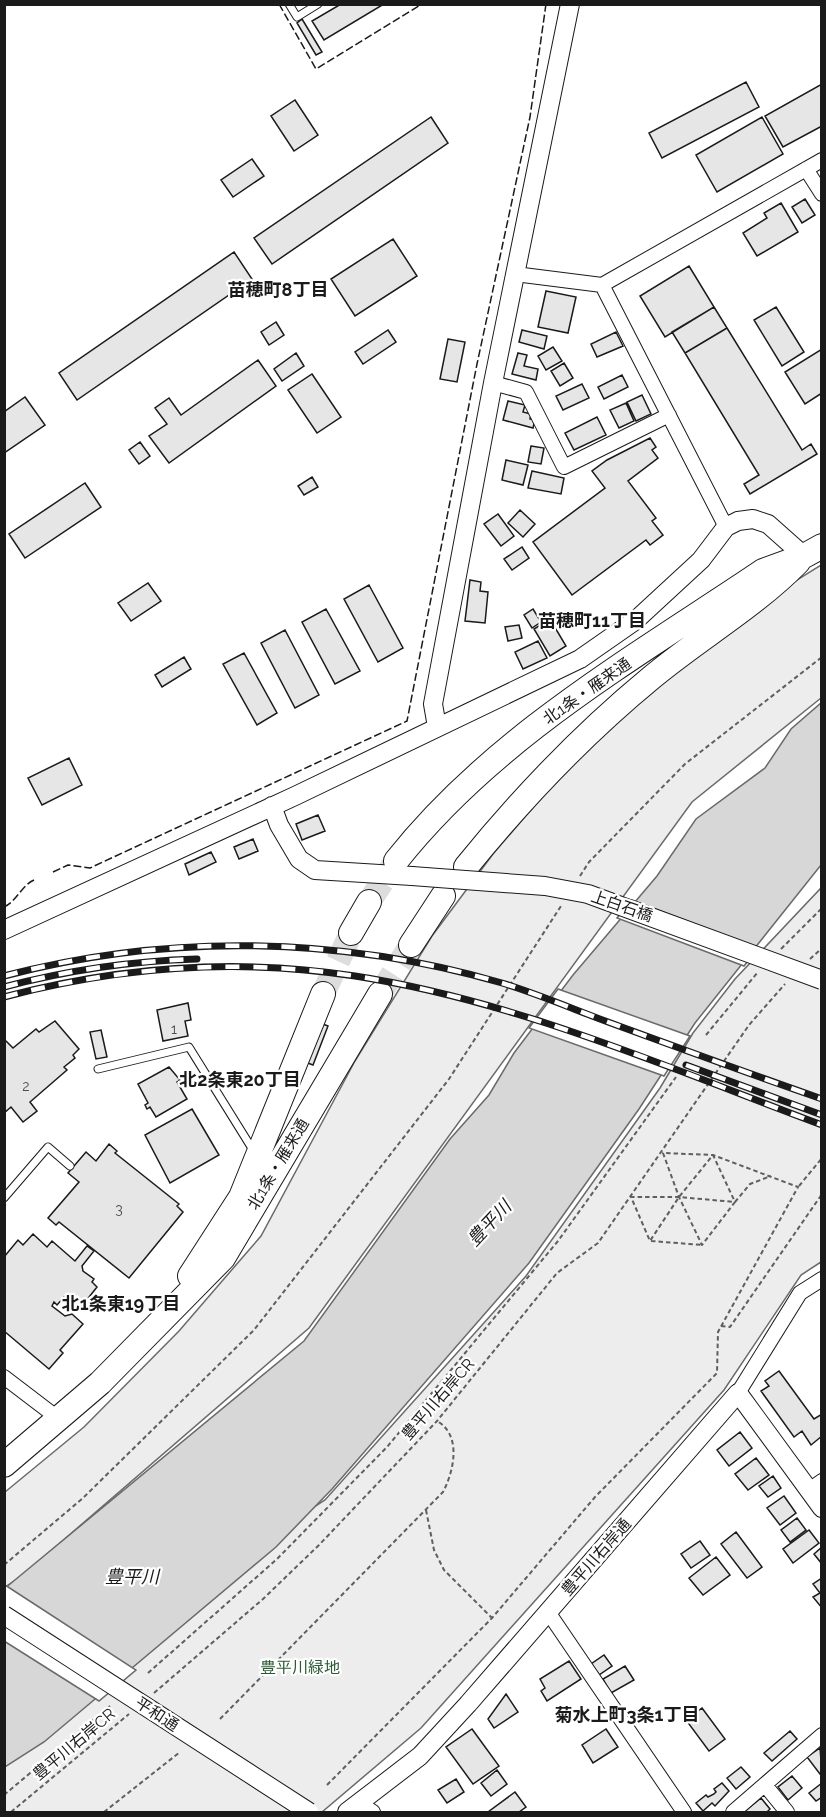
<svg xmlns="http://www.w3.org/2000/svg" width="826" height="1817" font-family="Raleway,'Noto Sans JP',sans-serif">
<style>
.built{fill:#ededed;stroke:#6a6a6a;stroke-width:1.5}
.water{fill:#d7d7d7;stroke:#6a6a6a;stroke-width:1.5}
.pier{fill:#fff;stroke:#6a6a6a;stroke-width:1.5}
.building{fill:#e6e6e6;stroke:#1a1a1a;stroke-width:1.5}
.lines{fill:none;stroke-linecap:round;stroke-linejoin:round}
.highway-tunnel{stroke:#ddd;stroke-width:24;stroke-dasharray:24 12;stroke-linecap:butt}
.lane-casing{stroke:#1a1a1a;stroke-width:9}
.street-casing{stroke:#1a1a1a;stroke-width:16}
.secondary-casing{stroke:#1a1a1a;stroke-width:20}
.highway-casing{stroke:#1a1a1a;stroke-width:26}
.path{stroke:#5f5f5f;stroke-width:2;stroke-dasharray:4.5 3;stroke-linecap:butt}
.lane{stroke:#fff;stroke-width:7}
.street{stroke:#fff;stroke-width:14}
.secondary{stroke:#fff;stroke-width:18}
.highway{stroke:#fff;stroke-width:24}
.rail-casing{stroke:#1a1a1a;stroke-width:7}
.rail{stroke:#fff;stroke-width:4.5;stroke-dasharray:14;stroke-linecap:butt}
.secondary-bridge-casing{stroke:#1a1a1a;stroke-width:20;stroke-linecap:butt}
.secondary-bridge{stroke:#fff;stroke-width:18}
.fence{stroke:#1a1a1a;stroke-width:1.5;stroke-dasharray:8 3;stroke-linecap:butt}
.labels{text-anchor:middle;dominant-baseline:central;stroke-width:4.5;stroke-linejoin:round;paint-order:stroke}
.number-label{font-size:14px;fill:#4d4d4d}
.street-label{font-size:16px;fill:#1a1a1a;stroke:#fff}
.park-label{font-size:16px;fill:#2b5a34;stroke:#fff}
.neighbourhood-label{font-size:18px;font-weight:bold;fill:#1a1a1a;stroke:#fff}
.water-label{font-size:18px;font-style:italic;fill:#1a1a1a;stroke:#fff}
</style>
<rect width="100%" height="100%" fill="#fff"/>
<path class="built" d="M821,565v133l-129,104 -383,526 -286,247 -18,12v-95l79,-65 95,-96 82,-95 94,-175 77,-125 61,-82 109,-127 79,-75z
M821,888v374l-20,13 -77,115 -303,338 -99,84h-317l-1,-48 223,-201 98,-63 201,-224 134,-188 33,-55 42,-54z"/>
<path class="water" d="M821,703v162l-126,158 -56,86 -110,154 -197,226 -56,58 -232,195 -39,25 -1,-178 300,-248 146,-202 39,-44 25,-42 59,-78 84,-99 39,-57 69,-51 26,-39z"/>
<path class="pier" d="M632,900l126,48 -14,18 -127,-48z
M558,989l132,47 -26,40 -135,-48z
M5,1585l131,85 -37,31 -95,-60z"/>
<path class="building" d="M341,4h43l-60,36 -12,-19z
M302,19l20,33 -6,3 -19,-32z
M746,82l13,25 -97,51 -13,-25z
M822,84v42l-39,21 -18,-31z
M295,100l23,35 -24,16 -23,-35z
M431,117l17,26 -176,121 -18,-26z
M762,117l21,37 -66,38 -21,-37z
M252,159l12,17 -31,21 -12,-17z
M805,199l10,16 -13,8 -10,-16z
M781,203l17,29 -41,24 -14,-23 24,-15 -3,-5z
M393,239l24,37 -62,40 -24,-37z
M234,252l18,27 -175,121 -18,-27z
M689,266l25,41 -49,30 -25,-41z
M546,291l30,6 -8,36 -30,-6z
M714,307l13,21 -42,25 -13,-21z
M776,307l28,45 -22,14 -28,-46z
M276,322l8,13 -15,10 -8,-13z
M727,328l75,122 9,-6 6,10 -67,40 -6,-10 15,-9 -74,-122z
M388,330l8,12 -33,22 -8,-12z
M522,330l25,6 -3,13 -25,-7z
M616,332l7,14 -26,11 -6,-13z
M448,339l17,3 -8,40 -17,-3z
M553,347l9,14 -16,9 -8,-14z
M822,349v44l-17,11 -20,-32z
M296,353l8,13 -22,15 -8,-12z
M518,353l9,2 -3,11 14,3 -2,11 -24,-6z
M258,360l18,26 -107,77 -20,-27 18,-12 -12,-16 14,-10 12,17z
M564,363l9,15 -13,8 -9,-15z
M312,374l29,43 -24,16 -29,-43z
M622,375l6,12 -24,12 -6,-12z
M582,384l7,14 -26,12 -7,-14z
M642,395l9,19 -15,7 -9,-19z
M25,397l20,28 -41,28v-41z
M508,401l17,4 -2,7 8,2 -1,5 5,1 -2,8 -30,-8z
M626,403l8,18 -15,7 -9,-18z
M597,417l9,18 -32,15 -9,-17z
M650,438l6,9 -4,3 6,8 -30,23 28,37 -4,3 11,14 -13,10 -4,-5 -74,55 -39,-53 72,-54 -13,-17 15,-11z
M140,442l10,14 -11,8 -10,-14z
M531,446l13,2 -3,16 -13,-2z
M506,460l22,5 -5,20 -21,-5z
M532,471l32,7 -3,16 -33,-6z
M312,477l6,10 -14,8 -6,-9z
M85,483l16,24 -76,51 -16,-24z
M520,510l15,14 -12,13 -15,-14z
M498,514l16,22 -13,10 -17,-22z
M522,547l7,11 -17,12 -8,-11z
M470,580l11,2 -1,9 8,1 -3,31 -20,-2z
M148,583l13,18 -30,20 -13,-18z
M369,585l34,63 -25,14 -34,-63z
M326,609l34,62 -25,13 -33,-62z
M533,609l8,13 -9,6 -8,-13z
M550,619l16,27 -16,10 -16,-27z
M519,625l3,13 -14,3 -3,-14z
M285,630l34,65 -24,13 -34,-65z
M538,641l9,17 -24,11 -8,-17z
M244,653l33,60 -20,12 -34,-61z
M184,657l7,12 -29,18 -7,-12z
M69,758l13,27 -40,20 -14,-27z
M318,815l7,16 -23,9 -6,-16z
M253,839l5,12 -19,8 -5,-12z
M211,852l5,10 -27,13 -4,-11z
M188,1003l3,17 -6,1 3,15 -25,5 -6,-31z
M55,1021l24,28 -6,6 2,3 -11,9 3,3 -37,32 7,9 -14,11 -12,-15 -7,6v-74l9,9 23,-19 3,3z
M320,1023l8,3 -15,39 -8,-3z
M101,1030l6,27 -11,2 -6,-27z
M169,1067l11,13 -3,2 10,17 -31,18 -6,-10 -3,2 -2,-4 3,-2 -10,-19z
M192,1109l27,46 -49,28 -25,-48z
M109,1144l8,7 -2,2 64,51 -2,2 6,6 -54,66 -70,-56 -3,3 -8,-7 31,-36 -11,-9 18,-21 10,9z
M33,1234l14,13 5,-6 23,20 12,-15 7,5 -12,15 1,5 11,8 -2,3 5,5 -19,24 -14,-14 -7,8 -3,-3 -2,4 13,10 7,-2 11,10 -23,26 3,3 -14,16 -45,-38v-74l14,-17 5,5z
M779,1371l35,48 8,-5v22l-11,9 -9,-14 -8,6 -33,-46 8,-5 -4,-5z
M740,1432l12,16 -23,18 -12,-16z
M756,1458l13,17 -21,15 -13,-16z
M773,1476l8,12 -13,9 -9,-11z
M784,1496l12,17 -16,12 -13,-17z
M797,1518l9,12 -16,12 -9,-12z
M809,1530l10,13 -26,20 -10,-14z
M736,1532l26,35 -15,11 -26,-34z
M700,1541l10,14 -19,13 -10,-14z
M822,1547v17l-8,-10z
M716,1557l14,18 -27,20 -14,-17z
M822,1578v30l-9,-11 7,-4 -7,-9z
M604,1655l8,11 -13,9 -8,-11z
M569,1661l12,18 -34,22 -6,-10 4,-3 -5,-9z
M625,1666l9,14 -23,13 -8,-14z
M506,1694l12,18 -24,16 -6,-9z
M702,1708l23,31 -16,12 -23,-31z
M472,1729l27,37 -26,18 -27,-37z
M606,1729l12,18 -25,16 -11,-18z
M790,1731l7,8 -25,22 -8,-8z
M820,1748l2,25 -2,1 -13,-17z
M741,1767l9,10 -14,12 -9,-11z
M497,1770l10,14 -16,12 -10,-13z
M792,1776l10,12 -14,12 -10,-13z
M456,1779l8,13 -17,11 -9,-13z
M722,1783l7,8 -14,15 -3,-3 -9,8 -7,-8 10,-8 2,2 6,-3 2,-2 -2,-3z
M822,1783v14l-6,4 -7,-8z
M515,1792l11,15 -7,5h-31z
M761,1798l9,11 -3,3h-23z"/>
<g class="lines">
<path class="highway-tunnel" d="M369,902l27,-41
M323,994l28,-61
M380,994l31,-49"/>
<defs>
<path id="lane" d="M289,4l8,13 21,-13
M98,1069l91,-22 64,103
M4,1198l44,-51 22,19"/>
<path id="street" d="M806,169l16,25
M515,274l87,11 220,-125
M602,285l124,242
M493,383l33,9 38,75 105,-52
M4,1377l55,42
M738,1393l62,-100 22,-14
M809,1490l13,-9
M548,1612l136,200
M765,1785l22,27
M359,1803l14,9
M733,1812l89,-77"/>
<path id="secondary" d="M437,727l-4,-23 60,-321 77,-379
M272,806l7,19 20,34 16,11 97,6
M4,930l291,-134 285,-137 56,-39 65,-60 25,-33 12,-6 15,-2 15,5 36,32
M347,1812l73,-56 48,-52 270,-311 84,115"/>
<path id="highway" d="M396,861c98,-124 238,-203 367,-290l41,-15 18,-10
M466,867c56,-69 117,-133 185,-189 48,-40 104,-72 147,-116
M351,933l18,-31
M411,945l32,-49
M190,1276l51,-79 82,-203
M4,1465l96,-82 123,-125 157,-264"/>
</defs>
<use href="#lane" class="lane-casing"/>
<use href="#street" class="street-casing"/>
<use href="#secondary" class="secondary-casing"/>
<use href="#highway" class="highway-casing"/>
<path class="path" d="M580,876l9,-14 96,-98 137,-107
M781,949l41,-41
M810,959l12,-11
M706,1035l52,-63
M799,1186l23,-28
M651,1241l51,4
M721,1326l9,1 92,-133
M426,1510l8,40 10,20 48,48
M4,1565l79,-67 171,-168 195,-251 112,-173
M148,1673l129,-114 110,-112 171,-206 118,-164
M154,1693l109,-94 56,-54 118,-124 120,-148 41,-30 151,-218 36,-41
M220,1719l223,-227c11,-21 19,-57 -6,-71
M327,1785l165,-167 103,-121 122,-124 1,-41 80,-145 -85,-32 -50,-2 16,44 23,48 33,-43 -56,-5h-48l19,44 29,-44 34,-42 22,47 15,-18 21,-8
M4,1795l106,-89
M11,1812l118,-98
M104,1812l76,-60"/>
<use href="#lane" class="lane"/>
<use href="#street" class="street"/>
<use href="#secondary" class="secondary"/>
<use href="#highway" class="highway"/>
<defs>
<path id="rail" d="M4,976c163,-43 336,-40 498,7 36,11 71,26 106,39 71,26 142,52 214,77
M4,987c64,-17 127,-26 193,-28
M4,997c114,-30 234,-39 351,-21 162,25 314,92 467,149
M686,1065l136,50"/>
</defs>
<use href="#rail" class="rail-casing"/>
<use href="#rail" class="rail"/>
<defs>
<path id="secondary-bridge" d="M412,876l133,10 43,8 234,86
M4,1615l305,197"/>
</defs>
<use href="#secondary-bridge" class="secondary-bridge-casing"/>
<use href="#secondary-bridge" class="secondary-bridge"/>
<path class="fence" d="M279,4l37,65 106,-65
M53,872l15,-7 22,3 317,-147 70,-357 53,-247 16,-113
M4,907c13,-6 17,-21 30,-27"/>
</g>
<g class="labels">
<g class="number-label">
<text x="174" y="1029">1</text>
<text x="26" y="1086">2</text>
<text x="119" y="1209">3</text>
</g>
<g class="street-label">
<text transform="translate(587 691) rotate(-35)">北1条・雁来通</text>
<text transform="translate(622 906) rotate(19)">上白石橋</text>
<text transform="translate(278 1164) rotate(-59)">北1条・雁来通</text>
<text transform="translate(438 1399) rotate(-49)">豊平川右岸CR</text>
<text transform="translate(596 1557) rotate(-49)">豊平川右岸通</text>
<text transform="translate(157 1714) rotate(33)">平和通</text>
<text transform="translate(74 1744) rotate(-40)">豊平川右岸CR</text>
</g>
<g class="park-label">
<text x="300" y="1667">豊平川緑地</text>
</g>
<g class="neighbourhood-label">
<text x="278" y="289">苗穂町8丁目</text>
<text x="592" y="620">苗穂町11丁目</text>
<text x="240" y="1079">北2条東20丁目</text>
<text x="121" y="1303">北1条東19丁目</text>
<text x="627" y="1714">菊水上町3条1丁目</text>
</g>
<g class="water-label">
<text transform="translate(489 1223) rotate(-47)">豊平川</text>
<text x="132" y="1576">豊平川</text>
</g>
</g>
<rect width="826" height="1817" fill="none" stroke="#1a1a1a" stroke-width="12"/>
</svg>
